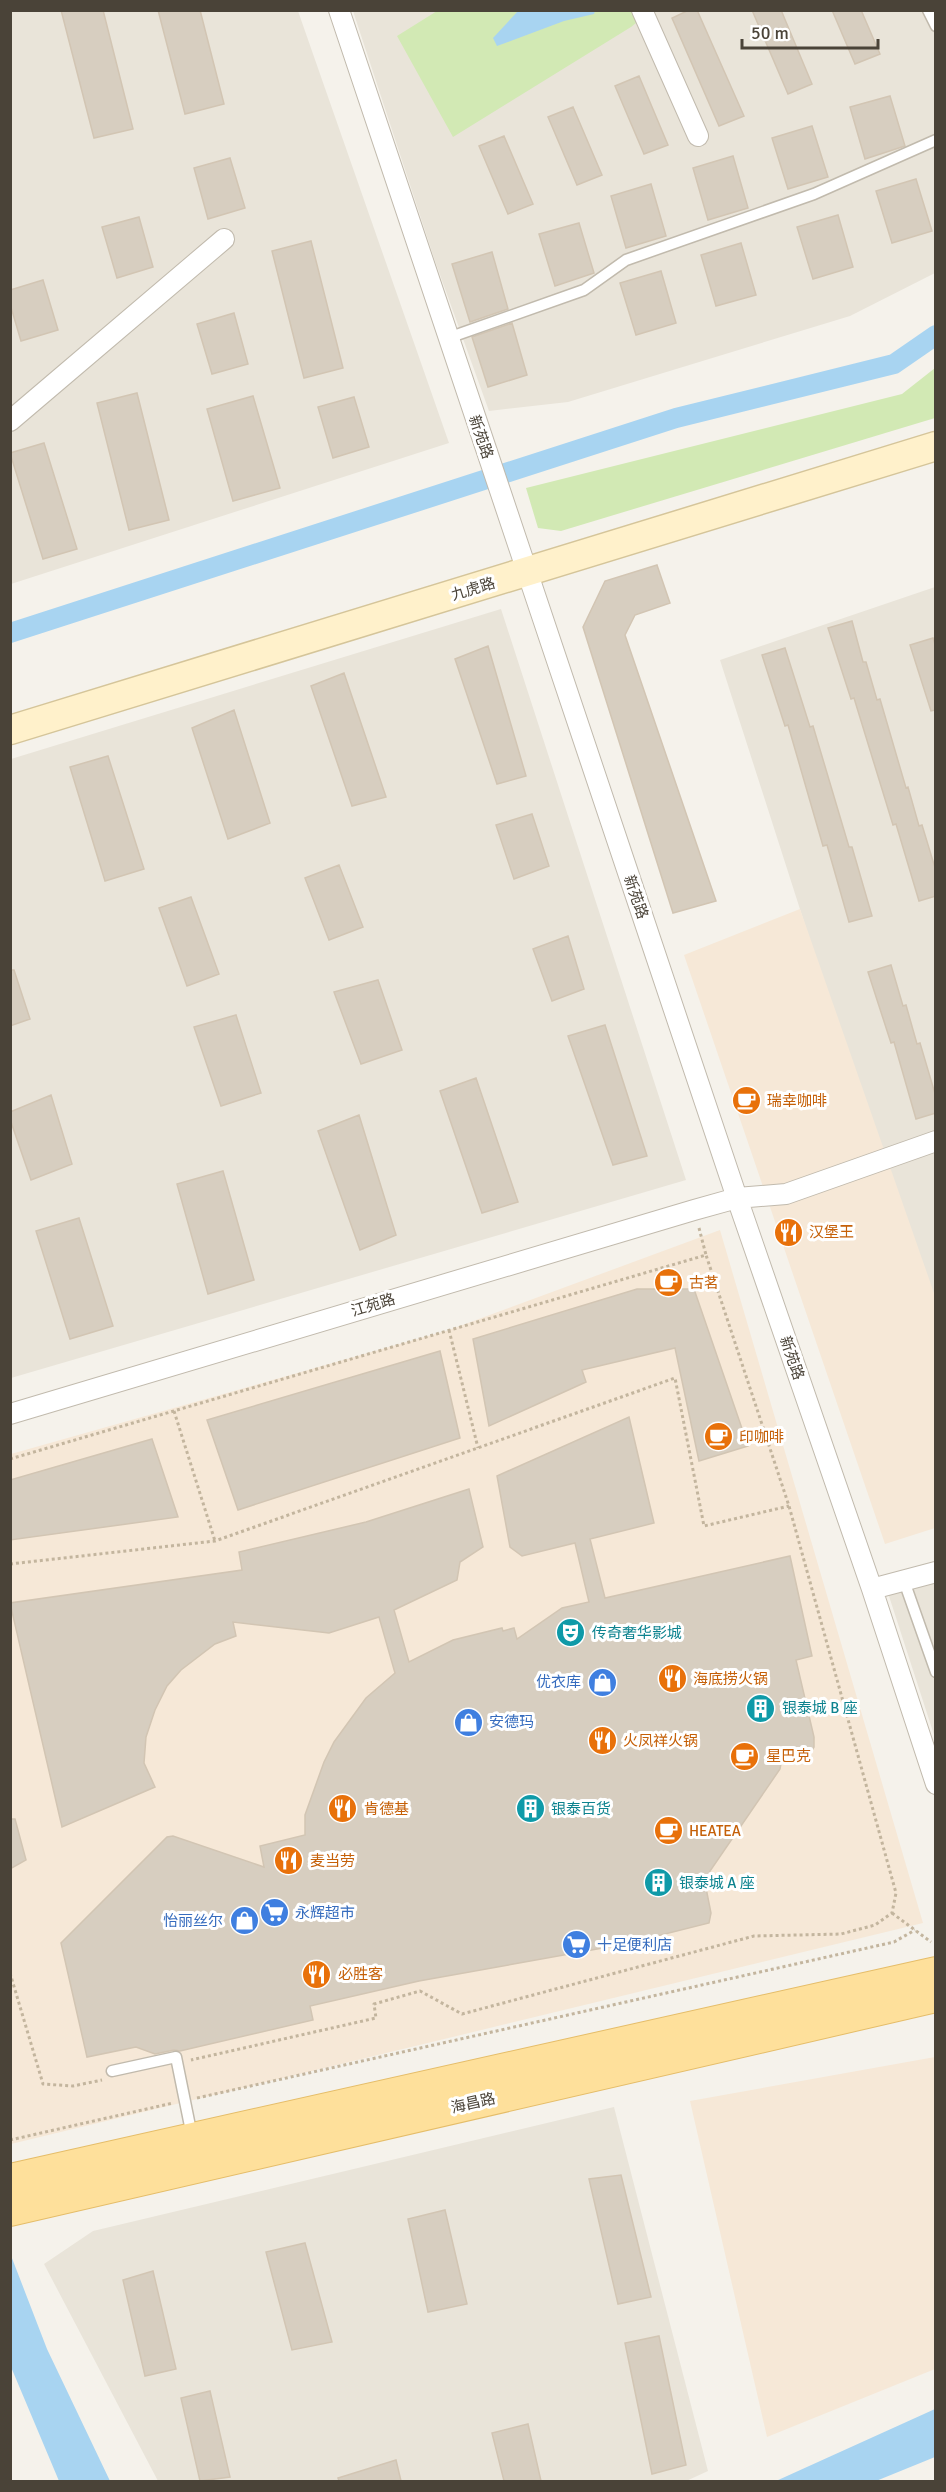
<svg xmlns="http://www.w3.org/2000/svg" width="946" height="2492" font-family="Signika,'Noto Sans SC',sans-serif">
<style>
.residential{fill:#e9e4d9}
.commercial{fill:#f6e8d7}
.green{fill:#d2e9b4}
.water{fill:#a8d4f1}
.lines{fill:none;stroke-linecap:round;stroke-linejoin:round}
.canal{stroke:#a8d4f1;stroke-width:20}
.building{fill:#d7cec0;stroke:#d2c5b3;stroke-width:1.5}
.lane-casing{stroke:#c1baad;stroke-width:13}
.street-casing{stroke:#c1baad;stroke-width:22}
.secondary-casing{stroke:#d5c59a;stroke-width:31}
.primary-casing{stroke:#e5bd69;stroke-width:34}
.path{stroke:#c3b59e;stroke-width:3;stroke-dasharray:3 3;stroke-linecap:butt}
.lane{stroke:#fff;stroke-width:10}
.street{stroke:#fff;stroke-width:20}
.secondary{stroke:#fff1cb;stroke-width:28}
.primary{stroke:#fee09b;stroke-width:32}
.labels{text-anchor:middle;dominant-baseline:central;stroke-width:6;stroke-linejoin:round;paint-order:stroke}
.street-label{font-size:15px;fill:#4a4338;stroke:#fff}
.food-label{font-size:15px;fill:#c56008;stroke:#fff;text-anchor:start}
.culture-label{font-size:15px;fill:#0d838f;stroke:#fff;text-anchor:start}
.shop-label{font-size:15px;fill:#366cbe;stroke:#fff;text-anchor:start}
</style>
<rect width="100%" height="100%" fill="#f5f2eb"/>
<path class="residential" d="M11,11h287l151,432 -438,141z
M353,11h582v262l-85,43 -282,86 -79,9 -54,-150z
M935,587v712l-111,-315 -104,-324z
M501,609l185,571 -675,198v-619z
M935,1581v157l-47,-145z
M614,2107l94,364 -24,11 -526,-1 -114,-217 49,-33z"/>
<path class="commercial" d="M800,909l135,387v232l-50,16 -201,-589z
M720,1230l203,693 -912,221v-690l438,-124z
M935,2057v312l-168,68 -77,-336z"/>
<path class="green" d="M437,11h214l-20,16 -178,110 -56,-101z
M935,368v50l-374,113 -23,-3 -12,-40 376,-94z"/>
<path class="water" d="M518,11v-1l77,1 -1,3 -30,7 -67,25 -4,-8z
M10,2253l37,96 63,132h-51l-48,-114z
M935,2409v48l-59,24h-100z"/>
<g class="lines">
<path class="canal" d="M10,633l666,-215 218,-54 42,-29"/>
</g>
<path class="building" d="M61,10h42l30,119 -39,9z
M158,10h42l24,94 -39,10z
M689,10h8l47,106 -25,10 -47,-108z
M752,10h29l31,74 -24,10z
M832,10h29l19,44 -25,10z
M639,76l29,69 -24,9 -29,-68z
M890,96l15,50 -40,13 -15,-52z
M573,107l29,68 -25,10 -29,-68z
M812,126l16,51 -40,12 -16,-51z
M504,136l29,68 -25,10 -29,-68z
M733,156l15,52 -40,12 -15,-52z
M230,158l15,50 -37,11 -14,-51z
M916,179l16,52 -40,12 -16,-52z
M651,184l15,52 -40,12 -15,-52z
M838,215l15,52 -40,12 -16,-52z
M139,217l14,50 -36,11 -15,-51z
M579,223l15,50 -39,13 -16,-52z
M311,241l32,127 -39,10 -32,-127z
M741,243l15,52 -40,11 -15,-51z
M492,252l16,57 -38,13 -18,-58z
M661,271l15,52 -40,12 -16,-52z
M43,280l15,50 -37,11 -11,-37v-14z
M234,313l14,51 -36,10 -15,-50z
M512,323l15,52 -39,12 -16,-50z
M137,393l32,127 -40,10 -32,-127z
M253,396l27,92 -47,13 -26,-92z
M354,397l15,50 -36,11 -15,-51z
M44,443l33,106 -34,10 -33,-106z
M657,565l13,38 -35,12 -10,20 91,266 -43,12 -90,-286 22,-46z
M852,621l11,41h3l11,38 3,-1 26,89 2,-1 11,39 3,-1 14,46v25l-17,5 -23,-77 -3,1 -39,-127 -3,1 -23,-71z
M933,638l3,10v62l-5,1 -21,-66z
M488,646l38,130 -29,8 -42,-125z
M785,648l25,79 3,-1 36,121h3l20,69 -23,6 -22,-77 -4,1 -35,-121 -3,1 -23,-71z
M344,673l42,124 -34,9 -41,-120z
M234,710l36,113 -42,16 -36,-111z
M108,756l36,113 -39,12 -35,-114z
M532,814l17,52 -35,13 -18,-54z
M339,865l24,62 -34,13 -24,-62z
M191,897l28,77 -32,12 -28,-78z
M568,936l16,53 -32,12 -19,-52z
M891,965l12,41 3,-1 11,39 3,-1 16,54v16l-20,6 -22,-77 -3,1 -23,-71z
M10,970h4l16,49 -20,7z
M378,980l24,70 -41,14 -27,-72z
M236,1015l25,78 -40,13 -27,-79z
M605,1025l42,131 -34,9 -45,-129z
M476,1078l42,124 -36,11 -42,-122z
M51,1095l21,69 -41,16 -21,-61v-7z
M359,1115l37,120 -36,15 -42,-119z
M223,1171l31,109 -46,14 -31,-110z
M79,1218l34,108 -43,13 -34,-108z
M637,1289h57l54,157 -49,15 -24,-113 -93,22 4,12 -97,44 -16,-87z
M440,1351l20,87 -222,72 -31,-90z
M629,1417l25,106 -64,16 15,59 185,-42 22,100 -16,4 18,77v10l-3,5 -29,6 -2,11 -70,102 -4,17 5,25 -2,10 -84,21 -206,37 -109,25 3,14 -133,31 -6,-1 -19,4 -19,-7 -49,10 -26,-114 106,-106 6,-1 91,31 -4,-21 45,-11v-20l19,-53 10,-20 32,-44 29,-25 -16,-56 -50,16 -96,-11 3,14 -21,8 -34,26 -14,16 -12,24 -9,27 -2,26 11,24 -93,40 -52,-224 232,-33 -3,-18 127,-30 103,-33 14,58 -23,15 -3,18 -63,30 15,52 44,-22 49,-12 1,3 11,-3 3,11 45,-31 27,-6 -14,-59 -53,13 -12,-9 -13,-71z
M152,1439l26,78 -168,23v-60z
M10,1819h5l11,41 -16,9z
M621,2175l30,122 -33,7 -29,-125z
M445,2210l22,94 -39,8 -20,-93z
M305,2243l27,99 -40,8 -26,-98z
M153,2271l23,98 -31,7 -22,-96z
M659,2336l27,129 -34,9 -27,-131z
M210,2391l20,86 -30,4 -19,-83z
M528,2424l13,57h-37l-12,-48z
M396,2460l5,21h-62l-1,-3z"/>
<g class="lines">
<defs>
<path id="lane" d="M928,10l8,16
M448,338l136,-48 42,-30 188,-66 122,-54
M904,1581l32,91
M112,2071l64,-14 16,79"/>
<path id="street" d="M339,10l398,1188 135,391 64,195
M642,10l56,126
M10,421l214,-182
M10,1414l684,-204 43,-12 49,-4 150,-53
M872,1589l64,-17"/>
<path id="secondary" d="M10,730l926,-284"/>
<path id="primary" d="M10,2180l926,-207
M10,2210l926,-214"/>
</defs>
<use href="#lane" class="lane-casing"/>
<use href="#street" class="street-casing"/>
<use href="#secondary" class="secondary-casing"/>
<use href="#primary" class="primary-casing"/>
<path class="path" d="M699,1228l7,27
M449,1330l29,118
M174,1411l41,130
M10,1459l696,-204 83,251 107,387 -4,20 -17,12 -34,9 -87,2 -292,78 -42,-23 -46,13 2,14 -185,42
M10,1564l205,-23 460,-163 29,148 85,-20
M892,1913l39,29
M10,1973l33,111 30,2 29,-6
M197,2098l697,-156 21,-12
M10,2140l163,-37"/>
<use href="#lane" class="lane"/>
<use href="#street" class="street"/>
<use href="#secondary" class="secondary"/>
<use href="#primary" class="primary"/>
</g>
<defs>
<symbol id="cafe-disc" viewBox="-11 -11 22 22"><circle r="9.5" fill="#e8710a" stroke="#fff"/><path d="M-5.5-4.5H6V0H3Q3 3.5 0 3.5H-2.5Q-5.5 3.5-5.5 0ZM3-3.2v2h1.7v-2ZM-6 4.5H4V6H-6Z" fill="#fff"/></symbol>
<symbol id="restaurant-disc" viewBox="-11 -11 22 22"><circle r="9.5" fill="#e8710a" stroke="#fff"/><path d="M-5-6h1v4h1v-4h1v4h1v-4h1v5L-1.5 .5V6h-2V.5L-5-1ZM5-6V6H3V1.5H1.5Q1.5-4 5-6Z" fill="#fff"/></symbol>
<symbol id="theatre-disc" viewBox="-11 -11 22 22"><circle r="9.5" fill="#0f9aa8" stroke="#fff"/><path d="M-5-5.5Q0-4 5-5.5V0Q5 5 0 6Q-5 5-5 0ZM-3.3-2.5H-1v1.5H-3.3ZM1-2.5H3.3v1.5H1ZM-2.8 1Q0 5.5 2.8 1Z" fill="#fff"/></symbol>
<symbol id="shop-disc" viewBox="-11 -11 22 22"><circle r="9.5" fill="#3f7fe0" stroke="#fff"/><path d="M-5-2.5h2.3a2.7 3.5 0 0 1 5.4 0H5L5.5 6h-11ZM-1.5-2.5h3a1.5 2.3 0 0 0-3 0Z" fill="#fff"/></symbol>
<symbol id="building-disc" viewBox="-11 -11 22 22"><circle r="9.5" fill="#0f9aa8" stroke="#fff"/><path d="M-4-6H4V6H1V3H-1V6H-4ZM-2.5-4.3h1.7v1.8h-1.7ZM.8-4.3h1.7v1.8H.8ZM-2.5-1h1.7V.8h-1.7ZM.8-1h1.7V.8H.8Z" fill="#fff"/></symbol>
<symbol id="supermarket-disc" viewBox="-11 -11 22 22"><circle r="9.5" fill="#3f7fe0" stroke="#fff"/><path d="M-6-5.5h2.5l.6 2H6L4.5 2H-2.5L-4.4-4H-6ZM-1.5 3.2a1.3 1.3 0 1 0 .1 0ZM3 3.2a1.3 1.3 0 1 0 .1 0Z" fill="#fff"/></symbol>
</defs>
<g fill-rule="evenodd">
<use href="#cafe-disc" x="730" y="1084" width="33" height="33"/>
<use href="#restaurant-disc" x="772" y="1216" width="33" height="33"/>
<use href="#cafe-disc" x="652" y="1266" width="33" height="33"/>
<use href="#cafe-disc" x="702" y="1420" width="33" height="33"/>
<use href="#theatre-disc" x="554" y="1616" width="33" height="33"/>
<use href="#restaurant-disc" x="656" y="1662" width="33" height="33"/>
<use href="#shop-disc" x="586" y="1666" width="33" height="33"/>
<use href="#building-disc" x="744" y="1692" width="33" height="33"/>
<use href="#shop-disc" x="452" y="1706" width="33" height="33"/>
<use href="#restaurant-disc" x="586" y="1724" width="33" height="33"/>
<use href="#cafe-disc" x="728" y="1740" width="33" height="33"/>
<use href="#restaurant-disc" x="326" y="1792" width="33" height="33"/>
<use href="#building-disc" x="514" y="1792" width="33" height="33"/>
<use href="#cafe-disc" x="652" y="1814" width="33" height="33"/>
<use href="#restaurant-disc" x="272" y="1844" width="33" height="33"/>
<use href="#building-disc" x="642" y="1866" width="33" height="33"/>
<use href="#supermarket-disc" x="258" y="1896" width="33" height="33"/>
<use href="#shop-disc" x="228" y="1904" width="33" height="33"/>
<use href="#supermarket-disc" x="560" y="1928" width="33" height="33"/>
<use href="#restaurant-disc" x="300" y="1958" width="33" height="33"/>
</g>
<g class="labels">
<g class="street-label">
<text transform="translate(481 437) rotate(71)">新苑路</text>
<text transform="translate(473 589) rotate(-17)">九虎路</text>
<text transform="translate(636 897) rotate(71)">新苑路</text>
<text transform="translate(373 1305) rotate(-17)">江苑路</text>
<text transform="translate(792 1358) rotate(71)">新苑路</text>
<text transform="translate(473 2103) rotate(-13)">海昌路</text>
</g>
<g class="food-label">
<text x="767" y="1101">瑞幸咖啡</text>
<text x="809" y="1232">汉堡王</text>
<text x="689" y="1283">古茗</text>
<text x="739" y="1437">印咖啡</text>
<text x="693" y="1679">海底捞火锅</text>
<text x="623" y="1741">火凤祥火锅</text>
<text x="766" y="1756">星巴克</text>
<text x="364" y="1809">肯德基</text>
<text x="689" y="1831">HEATEA</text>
<text x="310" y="1861">麦当劳</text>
<text x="338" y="1974">必胜客</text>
</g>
<g class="culture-label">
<text x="592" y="1633">传奇奢华影城</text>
<text x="782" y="1708">银泰城 B 座</text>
<text x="551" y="1809">银泰百货</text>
<text x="679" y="1883">银泰城 A 座</text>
</g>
<g class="shop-label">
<text x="581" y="1682" text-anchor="end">优衣库</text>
<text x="489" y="1722">安德玛</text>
<text x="295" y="1913">永辉超市</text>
<text x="223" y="1921" text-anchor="end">怡丽丝尔</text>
<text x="597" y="1945">十足便利店</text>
</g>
</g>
<rect width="946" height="2492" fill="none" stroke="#4a4338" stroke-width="24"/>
<path d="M742 39v9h136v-9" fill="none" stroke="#4a4338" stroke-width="3"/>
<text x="751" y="39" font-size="18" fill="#4a4338" stroke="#ffffff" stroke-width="4.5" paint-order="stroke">50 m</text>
</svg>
